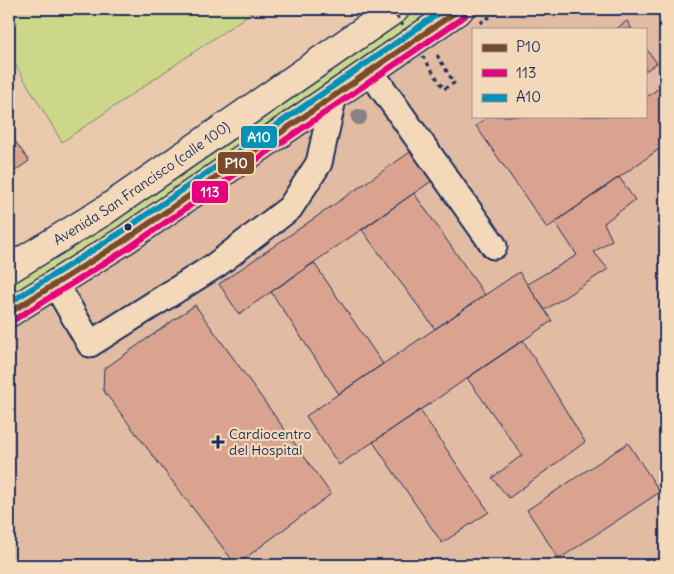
<svg xmlns="http://www.w3.org/2000/svg" width="674" height="574" font-family="Delius,sans-serif">
<style>
.built{fill:#e2bba3;fill-rule:evenodd}
.green{fill:#ccd78a;stroke:#748374}
.building{fill:#d9a38f;stroke:#1b2f5e}
.lines{fill:none;stroke-linecap:round;stroke-linejoin:round}
.minor-casing{stroke:#1b2f5e;stroke-width:29}
.highway-casing{stroke:#1b2f5e;stroke-width:31}
.path{stroke:#1b2f5e;stroke-width:3;stroke-dasharray:4 4;stroke-linecap:butt}
.minor{stroke:#f3d9ba;stroke-width:25}
.highway{stroke:#f3d9ba;stroke-width:28}
.path-bridge{stroke:#1b2f5e;stroke-width:3;stroke-dasharray:4 4;stroke-linecap:butt}
.bus-1-casing{stroke:#f3d9ba;stroke-width:10}
.bus-2-casing{stroke:#f3d9ba;stroke-width:10}
.bus-3-casing{stroke:#f3d9ba;stroke-width:10}
.bus-1{stroke:#7a4b2a;stroke-width:6}
.bus-2{stroke:#e5007d;stroke-width:6}
.bus-3{stroke:#0591b8;stroke-width:6}
.tree{fill:#878285}
.bus-dot{fill:#1b2f5e;stroke:#f3d9ba;stroke-width:2}
.labels{text-anchor:middle;dominant-baseline:central;stroke-width:4.5;stroke-linejoin:round;paint-order:stroke}
.street-label{font-size:14px;fill:#1b2f5e;stroke:#f3d9ba}
.poi-label{font-size:14px;fill:#1b2f5e;stroke:#f3d9ba;text-anchor:start}
.line-badge{stroke:#f3d9ba;stroke-width:2}
.badge-label{font-size:14px;text-anchor:middle;font-weight:bold;fill:#fff}
</style>
<rect width="100%" height="100%" fill="#ebc9ad"/>
<filter id="ink" filterUnits="userSpaceOnUse"><feTurbulence type="fractalNoise" baseFrequency=".02" numOctaves="2"/><feDisplacementMap in="SourceGraphic" scale="10" xChannelSelector="R" yChannelSelector="G"/><feConvolveMatrix kernelMatrix="1 2 1 2 8 2 1 2 1" color-interpolation-filters="sRGB"/></filter>
<g filter="url(#ink)">
<path class="built" d="M490,9h175v556h-656v-240l121,-77zM473,29h172v87h-172z"/>
<path class="green" d="M9,9h248l-195,133 -53,-88z
M418,9h20l-301,207 -128,82v-15l114,-69z"/>
<path class="building" d="M627,21l5,8h-16z
M645,47l12,16 -12,8z
M665,84v61l-118,83 -71,-102 13,-10h156v-18z
M13,138l16,23 -20,14v-34z
M416,148l20,30 -197,136 -20,-30z
M619,177l16,23 -31,23 8,17 -18,12 14,17 -63,41 -18,-26 50,-29 -22,-33z
M414,193l71,102 -50,34 -73,-99z
M314,263l69,101 -44,30 -68,-102z
M519,272l33,49 -213,144 -33,-49z
M195,305l136,189 -95,71 -133,-175 1,-21z
M523,340l62,102 -76,56 -17,-20 30,-23 -55,-77z
M420,410l69,102 -47,31 -69,-101z
M628,443l32,49 -101,67 -32,-49z"/>
<g class="lines">
<defs>
<path id="minor" d="M370,71l124,175
M55,283l35,61 126,-79 74,-57 29,-45 15,-68"/>
<g id="highway">
<path id="s1" d="M9,269l95,-58 291,-202"/>
<path d="M9,313l116,-73 335,-231"/>
</g>
</defs>
<use href="#minor" class="minor-casing"/>
<use href="#highway" class="highway-casing"/>
<path class="path" d="M480,23l22,-14
M437,55l17,28 -10,6"/>
<use href="#minor" class="minor"/>
<use href="#highway" class="highway"/>
<path class="path-bridge" d="M392,9l52,80"/>
<defs>
<path id="bus-1" d="M9,313l116,-73 335,-231"/>
<path id="bus-2" d="M14,320l116,-73 335,-231"/>
<path id="bus-3" d="M9,303l111,-70 325,-224"/>
</defs>
<use href="#bus-1" class="bus-1-casing"/>
<use href="#bus-2" class="bus-2-casing"/>
<use href="#bus-3" class="bus-3-casing"/>
<use href="#bus-1" class="bus-1"/>
<use href="#bus-2" class="bus-2"/>
<use href="#bus-3" class="bus-3"/>
</g>
<circle class="tree" cx="359" cy="117" r="8"/>
</g>
<g class="bus-dot">
<circle cx="128" cy="227" r="4.5"/>
<path d="M215.5 434.5h5v5h5v5h-5v5h-5v-5h-5v-5h5z"/>
</g>
<g class="labels">
<g class="street-label">
<text stroke="none"><textPath href="#s1" startOffset="158">Avenida San Francisco (calle 100)</textPath></text>
</g>
<g class="poi-label">
<text x="229" y="434">Cardiocentro<tspan x="229" dy="16">del Hospital</tspan></text>
</g>
</g>
<g class="line-badge">
<rect x="240" y="125" width="38" height="24" rx="5" fill="#0591b8"/>
<rect x="217" y="151" width="38" height="24" rx="5" fill="#7a4b2a"/>
<rect x="191" y="180" width="38" height="24" rx="5" fill="#e5007d"/>
</g>
<g class="badge-label">
<text x="259" y="142">A10</text>
<text x="236" y="168">P10</text>
<text x="210" y="197">113</text>
</g>
<rect width="674" height="574" fill="none" stroke="#f3d9ba" stroke-width="30"/>
<rect x="15" y="15" width="644" height="544" fill="none" stroke="#1b2f5e" stroke-width="2" filter="url(#ink)"/>
<rect x="472" y="28" width="175" height="90" fill="#f3d9ba" stroke="#9d9595"/>
<rect x="482" y="44" width="25" height="8" fill="#7a4b2a" stroke="#9d9595"/>
<text x="516" y="52" font-size="15" fill="#1b2f5e">P10</text>
<rect x="482" y="69" width="25" height="8" fill="#e5007d" stroke="#9d9595"/>
<text x="516" y="78" font-size="15" fill="#1b2f5e">113</text>
<rect x="482" y="94" width="25" height="8" fill="#0591b8" stroke="#9d9595"/>
<text x="516" y="102" font-size="15" fill="#1b2f5e">A10</text>
</svg>
